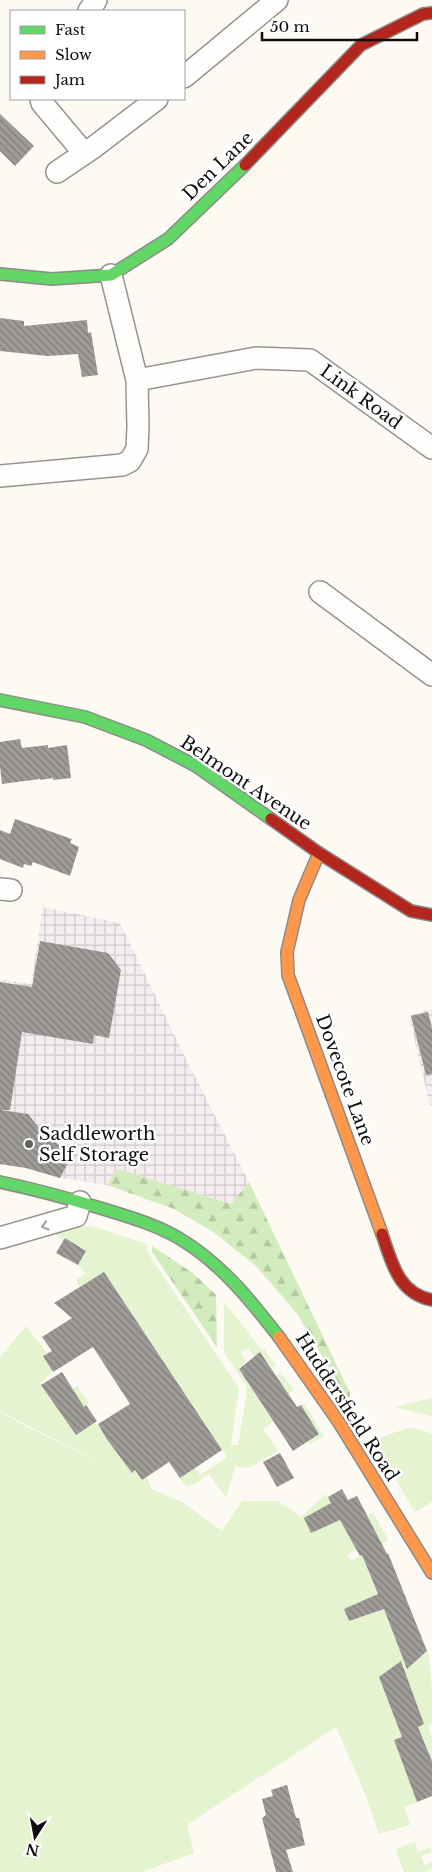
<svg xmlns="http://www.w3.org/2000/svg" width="432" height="1872" font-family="'Libre Baskerville',serif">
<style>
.industrial{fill:url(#industrial-grid)}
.grass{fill:#e4f3d0;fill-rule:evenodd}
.forest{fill:url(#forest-firs)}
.building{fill:url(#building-back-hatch)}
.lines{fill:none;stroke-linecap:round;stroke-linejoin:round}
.street-casing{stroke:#959491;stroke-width:24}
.fast-casing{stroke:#8c8b87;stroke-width:14}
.slow-casing{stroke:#8c8b87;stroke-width:14}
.jam-casing{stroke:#8c8b87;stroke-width:14}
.street{stroke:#fffefd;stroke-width:21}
.fast{stroke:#63d668;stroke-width:11}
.slow{stroke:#ff974d;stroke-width:11}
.jam{stroke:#b3261e;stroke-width:11}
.oneway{stroke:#9f9e9d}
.poi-dot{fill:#61615e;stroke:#fff;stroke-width:2}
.labels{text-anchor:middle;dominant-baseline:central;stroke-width:5;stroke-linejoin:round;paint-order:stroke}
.street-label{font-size:18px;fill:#0e0e0e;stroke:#fff}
.poi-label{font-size:18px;fill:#0e0e0e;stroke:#fff;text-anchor:start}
</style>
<defs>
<pattern id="industrial-grid" width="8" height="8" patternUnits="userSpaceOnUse" patternTransform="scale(1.25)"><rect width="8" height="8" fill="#f4edf0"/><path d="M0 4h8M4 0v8" fill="none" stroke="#d0cacd"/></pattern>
<pattern id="forest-firs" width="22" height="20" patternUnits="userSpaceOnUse" patternTransform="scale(1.25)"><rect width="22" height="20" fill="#d3ecbe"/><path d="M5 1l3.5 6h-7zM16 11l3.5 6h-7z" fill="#b4c9a2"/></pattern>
<pattern id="building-back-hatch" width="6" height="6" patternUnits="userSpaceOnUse" patternTransform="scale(1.25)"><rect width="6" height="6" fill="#9f9c98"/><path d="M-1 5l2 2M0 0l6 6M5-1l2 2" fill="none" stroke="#807e7a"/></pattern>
</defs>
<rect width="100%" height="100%" fill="#fcfaf2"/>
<path class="industrial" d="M43,907l77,16 69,142 60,117 -18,22 -113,-35 -11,16 -47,-7 -34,-10 -26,-4v-185l31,5z
M432,1008v97l-2,1 -21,-90z"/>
<path class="grass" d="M91,1226l56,18v7l6,10 86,127 -8,57h7l8,-49v-10l-22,-34v-50l38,48 2,-1 30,41 -13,10 -4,-6 8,-5 -9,-13 5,-3 -5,-7 -4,2 -12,-16 -6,4 -6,-8 -7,5 5,8 -7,8 34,53 -10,7 15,22 -29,17 -14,-2 -9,32 -17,-24 -15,10 -8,3 -6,-9 15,-10 5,7 27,-18 -123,-185 -24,15 -4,-6 9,-8 -7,-8 8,-14 -21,-12 -1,2 -8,-6 1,-4 10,-3z
M26,1326l21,27 -4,3 10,16 -13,10 12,20 25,-16 12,17 -24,16 10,16 20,-13 37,50 3,-2 7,10 5,-3 4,12 31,13 40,29 20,-30h36l23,16 25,-23 17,30 22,-12 2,4 6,-4 15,28 -6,3 -15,-27 -10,33 -10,6 4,6 11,-6c13,32 30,82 52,108l14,-12 4,37v36l-4,2 4,11v24l-9,-23 -2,1 -3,-8 -24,9 23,62 -13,5 6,18 -31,9 -17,-48 -26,-59 -149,98 7,28 -52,19h-142v-460l23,13 93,46 -116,-60v-54zM401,1662l23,62 -23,9 -22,-56z
M432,1398v18l-37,-9z
M304,1403l20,33 -13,8 -2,-3 10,-7 -18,-29z
M408,1428l11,1 13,5v68l-17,10 -42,-70 17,-8z
M415,1842l3,10 12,-5 2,5 -11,4 3,9 8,-3v6l-5,2v2h-23l-8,-20 2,-4z"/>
<path class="forest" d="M118,1169l113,35 18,-22 101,211 -1,8 -51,-86 -41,-48 -42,-34 -41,-24 -67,-24z
M152,1246l41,27 23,22 1,52 -65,-95z"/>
<path class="building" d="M0,114l34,32 -19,20 -15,-15z
M0,318l24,3v5l63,-6 1,13 3,-1 7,43 -16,2 -4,-23 -31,2 -47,-5z
M20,739l2,9 26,-3v3l19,-3 4,33 -18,2v-2l-13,2v-1l-38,5 -2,-18v-24z
M15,819l57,20 -2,4 9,4 -9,29 -37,-14 -2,4 -7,-2 -1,4 -23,-9v-29l10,4z
M40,941l68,12 13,17 -12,68 -15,-3 -1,9 -71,-12 -12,78h-9l27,4 15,19 29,22 -12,23 -34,-10 -26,-4v-182l32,5z
M428,1012l4,16v46l-6,1 -15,-59z
M65,1238l21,13 -8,14 -22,-12z
M104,1272l118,178 -42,28 -11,-16 -27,18 -7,-10 -3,3 -26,-35 -8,-14 32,-20 -37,-57 -40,25 -10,-16 9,-5 -10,-14 30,-19 -18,-15z
M260,1352l37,55 4,-2 18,29 -26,17 -54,-82z
M62,1372l22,35 2,-2 11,16 -21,14 -35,-50z
M280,1453l14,25 -17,9 -14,-25z
M342,1489l6,11 9,-4 30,58 1,-1 39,98 -20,18 -23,-60 -35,12 -5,-12 34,-15 -16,-39 -2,1 -20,-36 -29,13 -7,-15 27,-15 -3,-6z
M401,1661l23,63 -6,3 14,34v35l-15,6 -23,-62 8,-3 -23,-60z
M287,1785l9,33h3l6,27 -19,5 7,22h-17l-14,-54 4,-3 -4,-16 11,-3 -2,-6z"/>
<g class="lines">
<defs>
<path id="street" d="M89,11l7,-11
M184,77l93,-77
M41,99l1,4 42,50
M57,172l37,-25 63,-48
M137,380l119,-22 54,2 122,88
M0,476l122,-11 8,-4 7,-12 1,-22 -1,-47 -26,-105
M320,592l112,83
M0,889l11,1
M0,1238l76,-22 4,-14"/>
<path id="fast" d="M0,274l52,5 59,-4 57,-36 77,-74
M0,700l85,17 61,23 50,26 75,53
M0,1182c34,7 67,16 100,26 29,9 59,17 85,34 38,24 67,60 94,95"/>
<path id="slow" d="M319,853l-20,47 -12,52 1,23 94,259
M279,1337l59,84 94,152"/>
<path id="jam" d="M245,165l116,-120 62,-31 9,-1
M271,819l48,34 92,58 21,4
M382,1234c10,29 16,59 50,66"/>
</defs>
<use href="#street" class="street-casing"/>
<use href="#fast" class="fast-casing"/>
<use href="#slow" class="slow-casing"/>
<use href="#jam" class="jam-casing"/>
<use href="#street" class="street"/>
<use href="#fast" class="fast"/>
<use href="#slow" class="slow"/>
<use href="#jam" class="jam"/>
</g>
<defs><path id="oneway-chevron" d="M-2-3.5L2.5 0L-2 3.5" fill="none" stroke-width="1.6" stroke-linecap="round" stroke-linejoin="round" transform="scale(1.25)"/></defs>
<use class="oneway" href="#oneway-chevron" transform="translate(45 1226) rotate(163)"/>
<circle class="poi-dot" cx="29" cy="1144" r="5"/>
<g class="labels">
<g class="street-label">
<text transform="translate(218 166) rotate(-44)">Den Lane</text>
<text transform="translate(361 397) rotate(36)">Link Road</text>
<text transform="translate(246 783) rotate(34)">Belmont Avenue</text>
<text transform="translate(345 1080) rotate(70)">Dovecote Lane</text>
<text transform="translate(347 1407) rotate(57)">Huddersfield Road</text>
</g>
<g class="poi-label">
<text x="39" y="1134">Saddleworth<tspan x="39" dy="21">Self Storage</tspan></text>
</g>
</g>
<rect x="10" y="10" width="175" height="90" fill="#ffffff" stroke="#9f9f9f"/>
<rect x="20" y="26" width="25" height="8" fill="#63d668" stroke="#9f9f9f"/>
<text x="55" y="35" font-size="15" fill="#0e0e0e">Fast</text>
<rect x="20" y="51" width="25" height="8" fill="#ff974d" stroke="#9f9f9f"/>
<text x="55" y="60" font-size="15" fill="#0e0e0e">Slow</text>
<rect x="20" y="76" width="25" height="8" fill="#b3261e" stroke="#9f9f9f"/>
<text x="55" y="85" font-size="15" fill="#0e0e0e">Jam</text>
<g transform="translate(35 1837) rotate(191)" stroke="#ffffff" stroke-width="4" paint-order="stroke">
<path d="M0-4L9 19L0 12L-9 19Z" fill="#0e0e0e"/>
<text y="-8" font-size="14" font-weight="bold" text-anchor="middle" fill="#0e0e0e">N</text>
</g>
<path d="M262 32v8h155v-8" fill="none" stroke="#0e0e0e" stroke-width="2.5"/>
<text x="270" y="32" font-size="15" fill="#0e0e0e" stroke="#ffffff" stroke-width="4" paint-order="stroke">50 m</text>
</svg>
